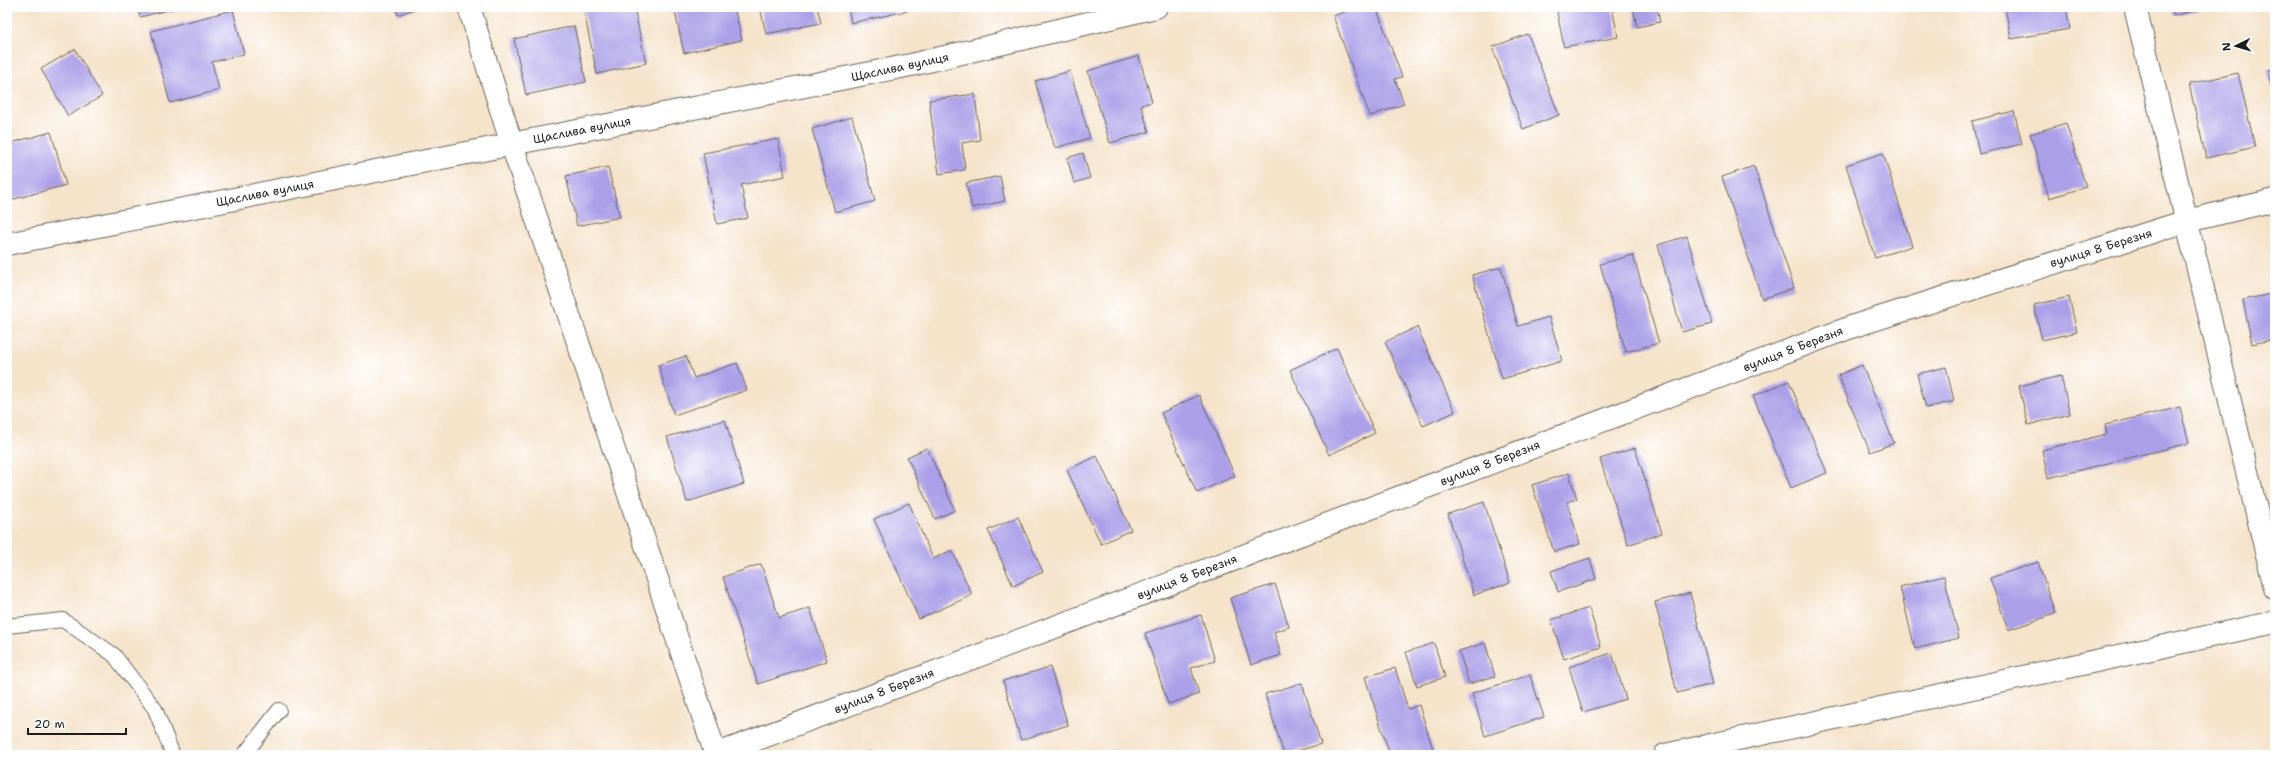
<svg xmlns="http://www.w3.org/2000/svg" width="2282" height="762" font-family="'Shantell Sans',sans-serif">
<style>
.building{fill:#aba0e8}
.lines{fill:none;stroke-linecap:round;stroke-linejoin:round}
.lane-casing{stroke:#686259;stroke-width:16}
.street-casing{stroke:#686259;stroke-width:24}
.lane{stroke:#fff;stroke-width:14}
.street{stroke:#fff;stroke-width:22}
.labels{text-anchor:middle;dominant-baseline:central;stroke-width:3;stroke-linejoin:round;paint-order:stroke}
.street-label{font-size:12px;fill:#1c1c1c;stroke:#fff}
</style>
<rect width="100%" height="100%" fill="#fff"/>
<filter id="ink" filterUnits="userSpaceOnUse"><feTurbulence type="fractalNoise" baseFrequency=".025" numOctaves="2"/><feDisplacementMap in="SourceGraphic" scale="8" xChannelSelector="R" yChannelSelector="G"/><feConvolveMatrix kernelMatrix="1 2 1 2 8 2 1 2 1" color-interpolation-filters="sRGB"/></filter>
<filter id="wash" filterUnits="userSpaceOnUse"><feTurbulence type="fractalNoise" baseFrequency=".012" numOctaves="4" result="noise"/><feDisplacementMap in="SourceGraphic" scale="16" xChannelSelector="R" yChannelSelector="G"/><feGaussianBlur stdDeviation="0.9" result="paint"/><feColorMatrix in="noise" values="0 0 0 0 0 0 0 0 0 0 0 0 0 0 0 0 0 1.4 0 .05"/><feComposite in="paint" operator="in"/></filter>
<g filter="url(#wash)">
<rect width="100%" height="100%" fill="#f5e3ca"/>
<g id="blocks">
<path class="building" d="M137,7h40v1l-37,9z
M395,7h25l-22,8z
M583,7h51l12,56 -49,11z
M674,7h60l8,33 -58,13z
M760,7h57l4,16 -55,11z
M848,7h58l1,4 -56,12z
M1359,7h17l26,70 -7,2 9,25 -34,12 -37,-100z
M1556,7h56l6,30 -54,10z
M1633,7h24l3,15 -23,5z
M1827,7h19v1l-19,3z
M2005,7h61l4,22 -59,10z
M2171,7h35v1l-33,8z
M233,10l11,44 -32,8 7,28 -49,13 -19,-72z
M574,26l12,56 -60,13 -12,-56z
M1528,34l31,81 -36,14 -31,-82z
M75,49l27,47 -34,20 -27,-47z
M1139,56l13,46 -11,3 8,27 -39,11 -22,-72z
M2275,69v29l-1,1 -6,-28z
M1070,71l20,67 -35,10 -20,-67z
M2238,73l17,74 -49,11 -17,-74z
M975,94l5,46 -18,3 3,27 -26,4 -10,-74z
M2014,111l8,33 -43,10 -7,-33z
M852,117l23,84 -40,11 -23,-83z
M2066,123l20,64 -37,11 -19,-64z
M51,132l15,53 -59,16v-57z
M778,139l7,37 -44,9 7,33 -31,6 -14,-71z
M1083,153l7,25 -16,5 -7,-25z
M1883,153l29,93 -37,12 -29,-93z
M1754,166l40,122 -32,11 -40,-122z
M608,167l12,50 -43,9 -11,-50z
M1000,176l5,25 -33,7 -6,-25z
M1687,236l25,88 -30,8 -24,-87z
M1633,255l26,88 -33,9 -26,-88z
M1501,267l17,59 31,-9 13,44 -60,18 -30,-104z
M2275,293v46l-23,5 -9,-44z
M2069,297l8,35 -35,8 -8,-35z
M1417,327l38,85 -32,14 -38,-84z
M1337,348l38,85 -46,22 -39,-85z
M686,356l8,22 43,-15 10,27 -73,25 -16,-50z
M1862,365l32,78 -24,9 -32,-77z
M1946,367l8,34 -28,7 -9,-34z
M2061,376l9,38 -42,11 -9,-39z
M1789,381l38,92 -36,15 -38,-92z
M1199,395l36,81 -38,17 -36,-80z
M2180,407l9,36 -141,35 -6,-28 65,-16 -2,-9z
M725,420l19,64 -57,18 -20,-65z
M927,448l28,62 -20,9 -28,-62z
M1635,448l27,85 -34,12 -28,-86z
M1097,456l34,74 -30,14 -34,-74z
M1569,473l8,26 -10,3 13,42 -26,8 -22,-67z
M1484,502l26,81 -36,12 -26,-81z
M909,503l24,56 19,-9 20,45 -53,24 -45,-100z
M1018,517l25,55 -30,14 -25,-56z
M1590,558l6,21 -38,13 -7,-21z
M2038,562l17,52 -47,16 -18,-52z
M761,564l18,54 31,-10 17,53 -69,23 -35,-107z
M1944,576l15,62 -44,11 -15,-62z
M1275,584l14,43 -15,5 7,23 -30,10 -21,-67z
M1690,593l23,91 -36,9 -22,-91z
M1589,608l12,39 -37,12 -13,-39z
M1201,615l14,46 -24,7 8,26 -31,10 -23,-71z
M1434,643l11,34 -28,9 -11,-34z
M1485,643l10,33 -26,8 -10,-33z
M1612,653l14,46 -43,13 -14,-45z
M1050,667l18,58 -47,15 -18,-59z
M1395,668l13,41 11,-4 15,47 -9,3h-35l-25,-78z
M1530,675l14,42 -59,19 -13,-43z
M1302,683l19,61 -37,11 -19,-61z
M870,751l1,4h-12z"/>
</g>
</g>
<g filter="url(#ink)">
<use href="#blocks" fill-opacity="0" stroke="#686259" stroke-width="1"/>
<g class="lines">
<defs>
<path id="lane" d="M7,626l56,-6 51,35 41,54 18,46
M244,755l35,-45"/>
<path id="street" d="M469,7l43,138 204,610
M2135,7l140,581
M7,244l904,-179 245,-58
M715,755l1139,-429 333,-105 88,-21
M1665,755l610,-133"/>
</defs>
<use href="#lane" class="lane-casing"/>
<use href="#street" class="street-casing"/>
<use href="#lane" class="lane"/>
<use href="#street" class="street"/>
</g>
</g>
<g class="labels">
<g class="street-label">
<text transform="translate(900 67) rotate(-12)">Щаслива вулиця</text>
<text transform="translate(582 130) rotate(-11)">Щаслива вулиця</text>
<text transform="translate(265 193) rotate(-11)">Щаслива вулиця</text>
<text transform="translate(2101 248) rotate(-17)">вулиця 8 Березня</text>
<text transform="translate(1793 349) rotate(-21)">вулиця 8 Березня</text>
<text transform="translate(1490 463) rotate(-21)">вулиця 8 Березня</text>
<text transform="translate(1187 577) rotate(-21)">вулиця 8 Березня</text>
<text transform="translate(884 691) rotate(-21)">вулиця 8 Березня</text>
</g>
</g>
<rect width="2282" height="762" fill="none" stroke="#fff" stroke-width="24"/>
<g transform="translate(2236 46) rotate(265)" stroke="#ffffff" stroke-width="3" paint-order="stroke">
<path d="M0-3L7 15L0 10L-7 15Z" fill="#1c1c1c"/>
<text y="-6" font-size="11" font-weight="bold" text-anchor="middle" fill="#1c1c1c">N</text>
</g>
<path d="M28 728v6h98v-6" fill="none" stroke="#1c1c1c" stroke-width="2"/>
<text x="34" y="728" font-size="12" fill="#1c1c1c" stroke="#ffffff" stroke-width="3" paint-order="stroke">20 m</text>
</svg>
